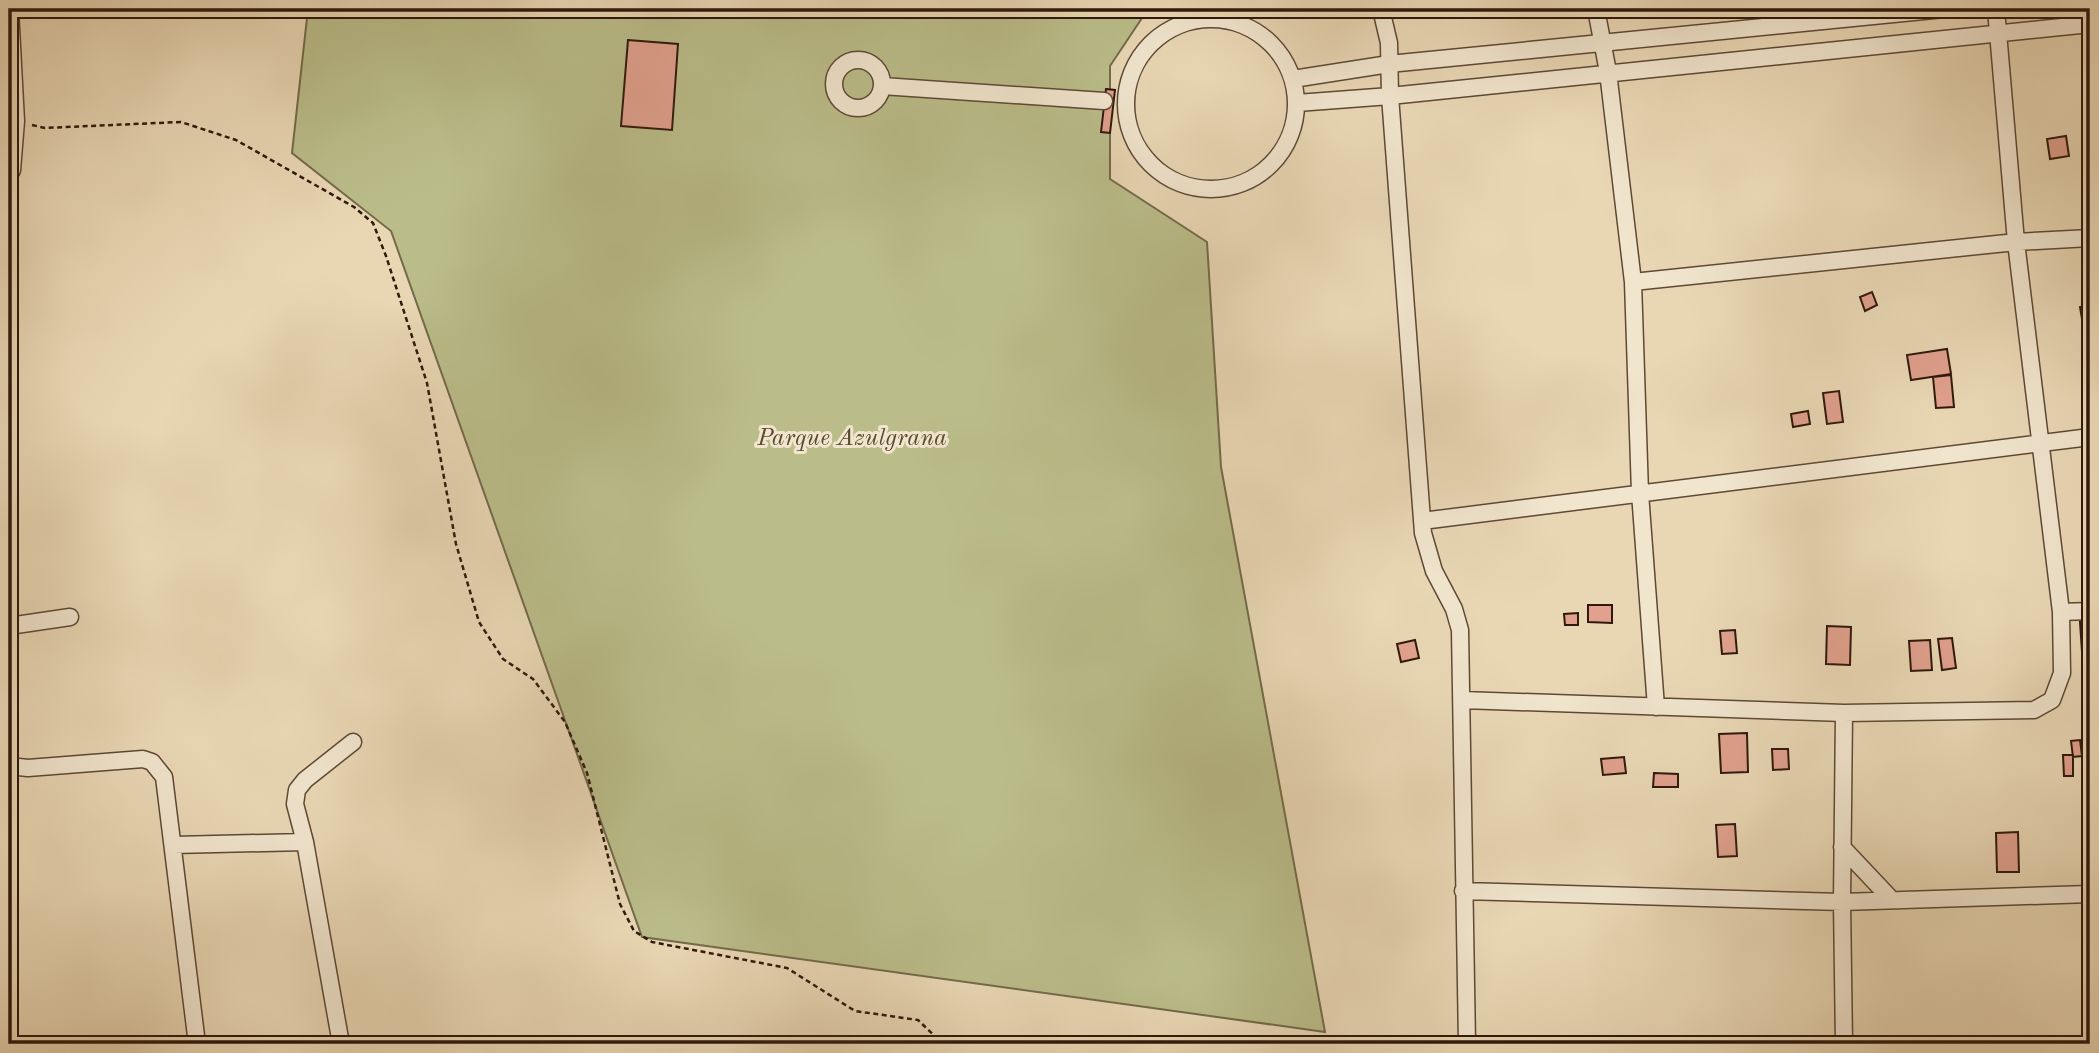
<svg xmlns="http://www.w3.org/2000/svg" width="2099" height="1053" font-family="'Old Standard TT',serif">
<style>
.green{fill:#babd8a;stroke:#746a4b;stroke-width:2}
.building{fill:#e1a18e;stroke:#2f180c;stroke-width:2}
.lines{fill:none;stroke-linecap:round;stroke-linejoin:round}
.minor-casing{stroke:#5e4836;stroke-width:19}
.path{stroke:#2f180c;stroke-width:2.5;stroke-dasharray:5 3.5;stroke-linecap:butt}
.minor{stroke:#f1e5ce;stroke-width:16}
.labels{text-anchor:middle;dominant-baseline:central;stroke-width:6;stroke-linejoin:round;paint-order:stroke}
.park-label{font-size:24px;font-style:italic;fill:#594a32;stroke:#f1e5ce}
</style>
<rect width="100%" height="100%" fill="#e9d7b4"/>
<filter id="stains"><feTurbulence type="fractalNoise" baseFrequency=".00286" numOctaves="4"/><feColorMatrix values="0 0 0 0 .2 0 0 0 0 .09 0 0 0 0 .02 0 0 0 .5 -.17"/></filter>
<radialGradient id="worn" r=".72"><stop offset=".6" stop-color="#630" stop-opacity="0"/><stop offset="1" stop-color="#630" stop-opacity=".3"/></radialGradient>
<path class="green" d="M308,9h840l-38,57v113l97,63 14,225 104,565 -683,-95 -251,-706 -99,-78z"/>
<path class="building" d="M628,40l50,4 -6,86 -51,-4z
M1106,89l9,1 -5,43 -9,-1z
M2066,136l3,20 -19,3 -3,-20z
M1872,292l5,13 -12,6 -5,-14z
M2090,305v13l-8,1 -2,-12z
M1947,349l4,25 -40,6 -4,-25z
M1951,375l3,32 -18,1 -3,-31z
M1839,391l4,31 -16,2 -4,-31z
M1808,411l2,13 -17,3 -2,-13z
M1588,605h24v18l-24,-1z
M1578,613v12h-13l-1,-11z
M2090,621v30l-8,1 -2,-30z
M1827,626l24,1 -1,38 -24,-1z
M1735,630l2,23 -15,1 -2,-23z
M1952,638l4,30 -14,2 -4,-31z
M1415,640l4,18 -18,4 -4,-18z
M1930,640l2,30 -21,1 -2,-30z
M2090,664v23h-3l-2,-22z
M1747,733l1,39 -27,1 -2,-39z
M2080,740l2,16 -9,1 -2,-16z
M1772,749h16l1,20 -16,1z
M2063,755h10v21h-9z
M1624,757l2,16 -23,2 -2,-16z
M1654,773l24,1v13h-25z
M1735,824l2,32 -19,1 -2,-32z
M2018,832l1,40h-22l-1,-39z"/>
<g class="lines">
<defs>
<path id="minor" d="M1381,9l8,34 1,53 33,437 11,38 20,38 6,21 7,414
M1596,9l12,63 25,210 7,211 16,214
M1126 104a85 85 0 1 1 170 0a85 85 0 1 1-170 0Z
M834 84a24 24 0 1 1 48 0a24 24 0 1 1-48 0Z
M1293,79l96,-15 555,-55
M882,86l222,15
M1297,103l93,-7 700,-72
M9,175l3,-5 4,-49 -6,-112
M1633,282l383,-40 74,-4
M1422,521l668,-84
M2061,612l29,-1
M9,626l61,-9
M1462,700l382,13 190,-3 18,-10 10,-27 -1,-61 -45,-370 -20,-233
M9,766l19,2 115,-9 9,3 12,15 33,267
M174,845l131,-3
M1842,847l50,53
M1463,891l379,11 248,-8
M341,1044l-36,-202 -10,-38 2,-14 8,-10 48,-38
M1844,1044l-2,-142 2,-189"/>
</defs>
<use href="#minor" class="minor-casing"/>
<path class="path" d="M32,125l13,3 136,-6 55,18 118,67 19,16 13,33 41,127 29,161 23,78 24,37 30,20 32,43 22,51 33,131 14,27 18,11 135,26 68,43 63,9 25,24"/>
<use href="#minor" class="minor"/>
</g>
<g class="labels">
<g class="park-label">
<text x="852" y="439">Parque Azulgrana</text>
</g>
</g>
<rect width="2099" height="1053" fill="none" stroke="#e9d7b4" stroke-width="35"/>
<rect x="10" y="10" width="2078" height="1032" fill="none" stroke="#2f180c" stroke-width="3.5"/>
<rect x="18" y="18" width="2064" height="1018" fill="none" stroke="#2f180c" stroke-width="2"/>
<rect width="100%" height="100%" filter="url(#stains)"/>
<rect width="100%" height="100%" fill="url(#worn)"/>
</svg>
